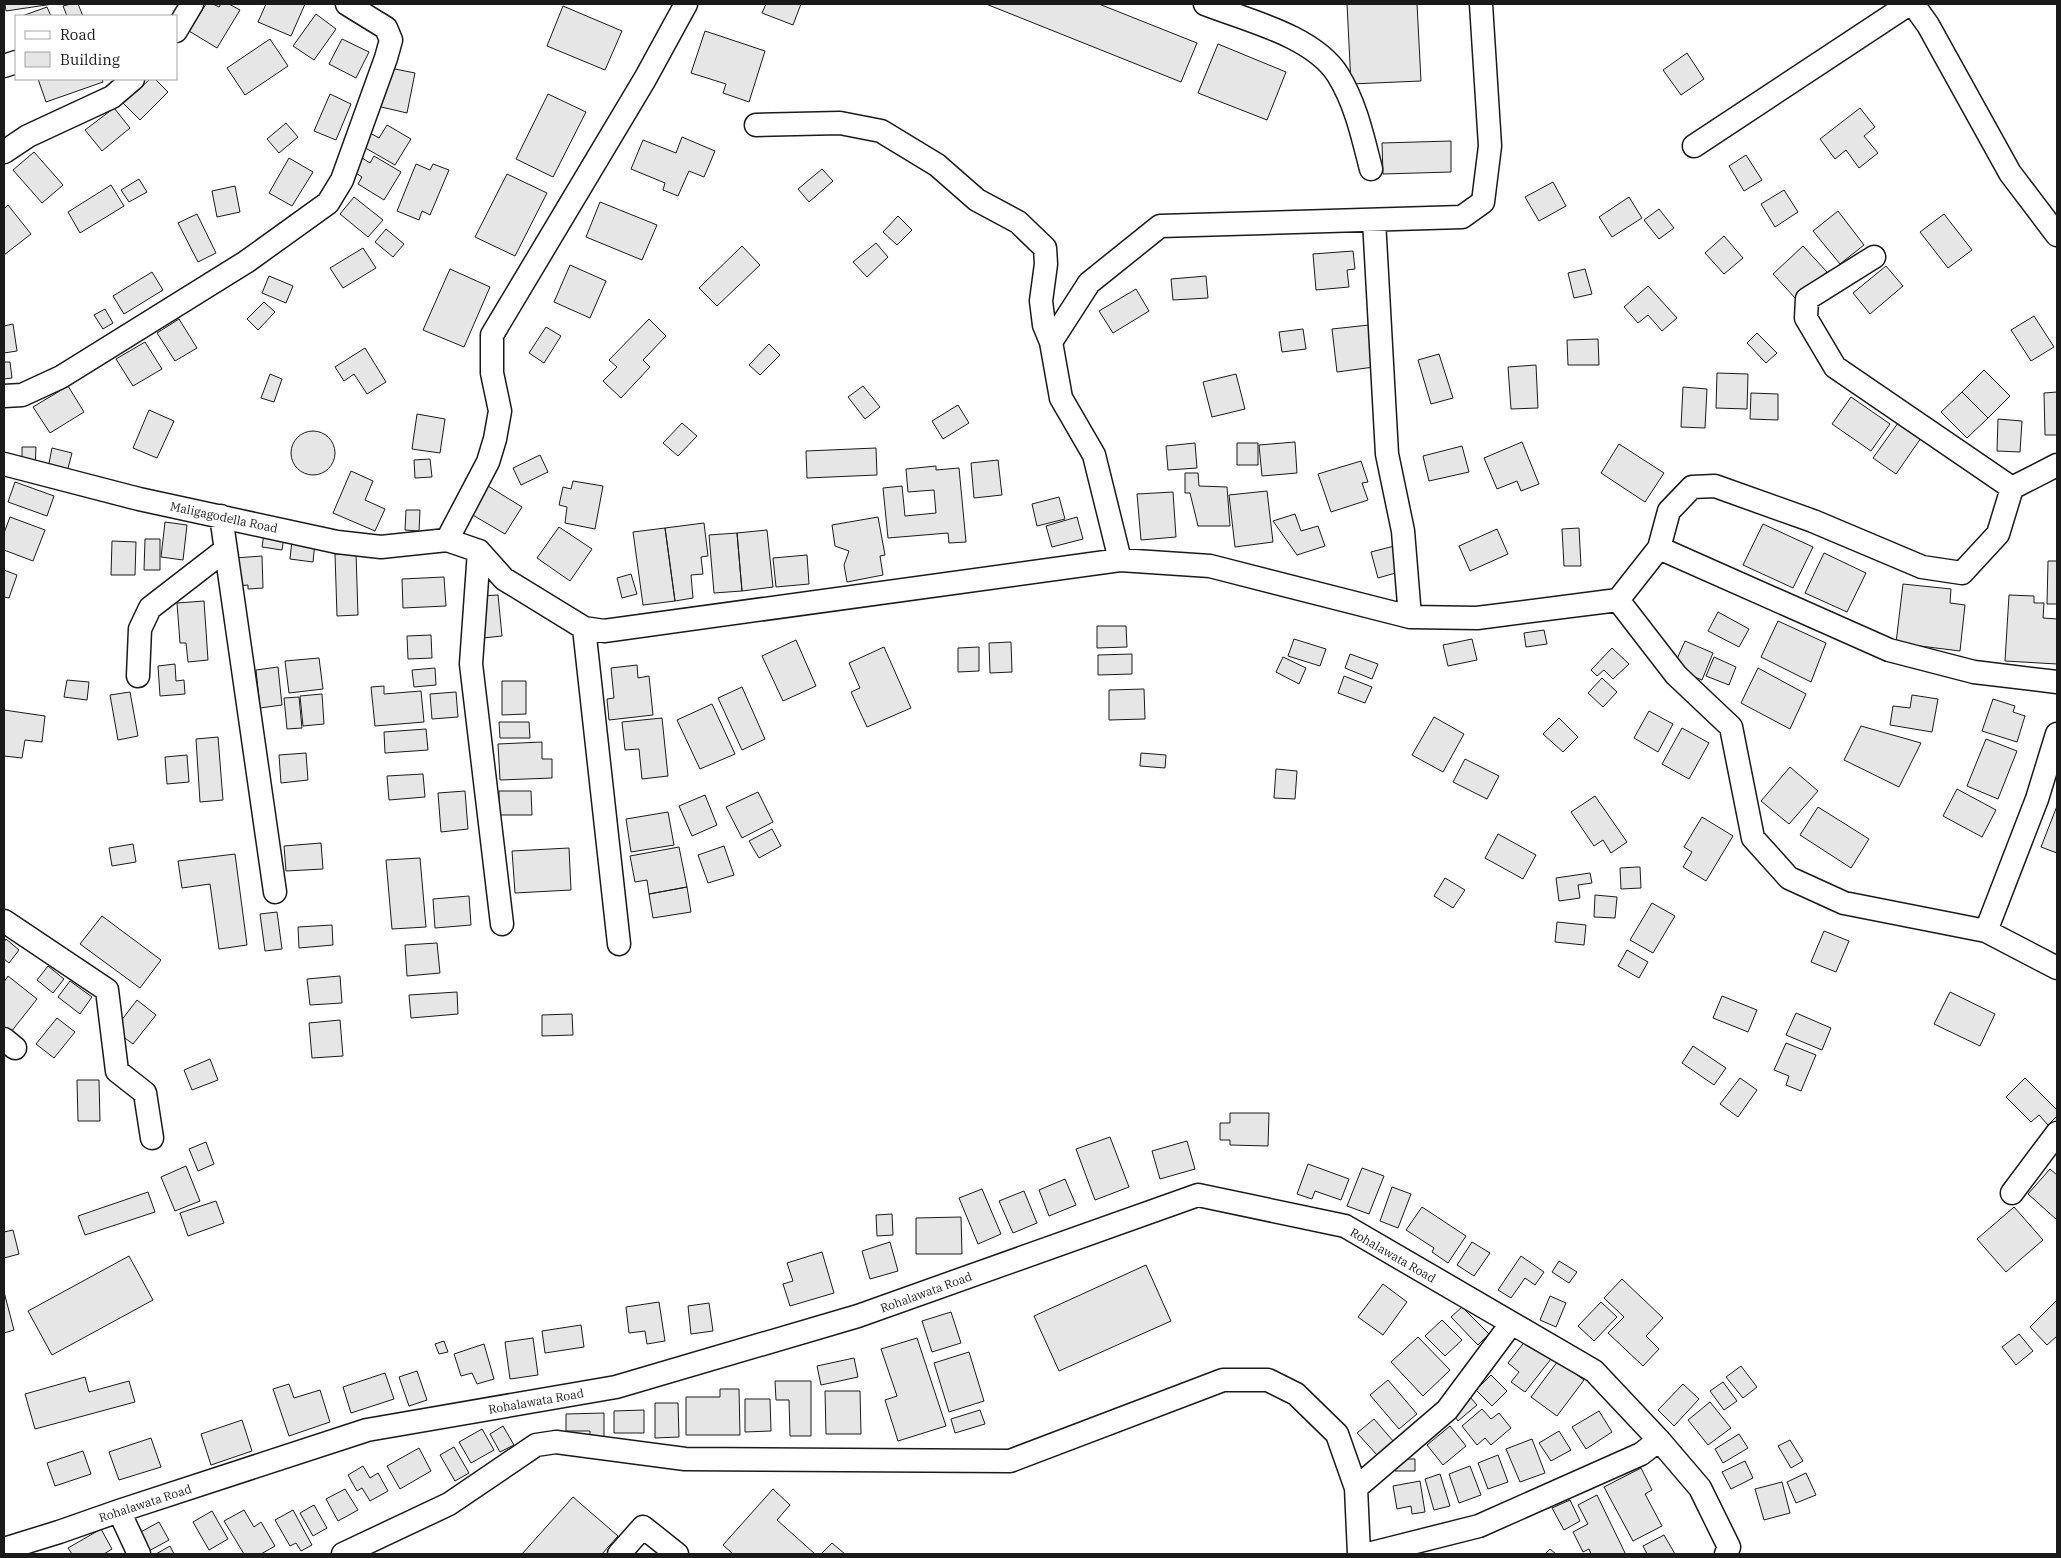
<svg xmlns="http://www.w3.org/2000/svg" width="2061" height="1558" font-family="'IBM Plex Serif',serif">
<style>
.building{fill:#e6e6e6;stroke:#1a1a1a}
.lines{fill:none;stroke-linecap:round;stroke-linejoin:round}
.minor-casing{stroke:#1a1a1a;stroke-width:25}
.minor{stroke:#fff;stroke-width:22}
.labels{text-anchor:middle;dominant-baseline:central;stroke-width:4;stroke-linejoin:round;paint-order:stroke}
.street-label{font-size:12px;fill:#1a1a1a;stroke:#fff}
</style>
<rect width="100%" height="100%" fill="#fff"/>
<path class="building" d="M5,4h48l-47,7z
M71,4h7l5,12h-16l-4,-10z
M206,4h7l6,3 2,-3h8l11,6 -23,38 -28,-17z
M266,4h39l-14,32 -33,-14z
M766,4h35l-8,21 -31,-12z
M986,4h113l98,39 -16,39z
M1347,4h70l4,77 -70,3z
M563,6l59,25 -17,39 -58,-24z
M47,7l4,9h-29z
M316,14l20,15 -22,31 -21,-14z
M705,31l60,20 -16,51 -26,-9 3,-9 -35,-11z
M270,39l18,27 -43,29 -18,-27z
M342,39l27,13 -13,26 -27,-14z
M1218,44l68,28 -19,48 -69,-27z
M1687,53l17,26 -23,16 -18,-25z
M385,67l30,6 -8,40 -30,-7z
M38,79h64l1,3 -57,20z
M150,79h5l13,13 -28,28 -19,-19 12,-11 2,3z
M330,94l21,10 -15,36 -22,-9z
M548,94l38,18 -33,65 -37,-18z
M114,108l16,20 -28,23 -17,-21z
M1860,108l15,19 -11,9 14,17 -19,15 -13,-18 -11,9 -15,-20z
M286,123l12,14 -19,16 -12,-14z
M387,125l24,14 -16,26 -33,-19 8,-13 9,5z
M682,137l33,14 -11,26 -15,-6 -11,25 -15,-6 2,-7 -34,-14 12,-29 33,13z
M1451,141v31l-68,2 -1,-31z
M34,152l29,33 -21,18 -29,-33z
M1746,155l16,25 -18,11 -15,-25z
M359,156l11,7 4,-7 27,16 -17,28 -26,-16 4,-7 -11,-7z
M289,158l24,14 -21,34 -23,-13z
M416,164l14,6 3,-6 16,6 -19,45 -8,-4 -3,9 -22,-9z
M822,169l11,12 -24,21 -11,-13z
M507,174l40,19 -32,63 -40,-19z
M139,179l8,13 -18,10 -8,-12z
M1553,182l13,24 -27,15 -14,-24z
M111,185l13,21 -44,27 -12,-21z
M235,186l5,26 -23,5 -5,-26z
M1784,190l14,22 -23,15 -14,-23z
M354,197l29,23 -15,17 -28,-23z
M1629,197l13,21 -30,19 -13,-20z
M600,202l57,23 -15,35 -56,-23z
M8,205l23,29 -27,21v-46z
M1659,209l15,19 -15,11 -15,-19z
M1838,211l26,34 -24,19 -27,-33z
M197,214l19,39 -18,9 -20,-39z
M1944,214l28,36 -24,18 -28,-36z
M898,216l14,14 -15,15 -14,-13z
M386,229l18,15 -11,13 -18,-15z
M1724,236l19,22 -19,16 -19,-21z
M876,243l12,14 -21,20 -14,-15z
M742,246l18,19 -43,41 -18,-18z
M1803,246l24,26 -31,27 -23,-25z
M363,248l13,20 -33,20 -13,-20z
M1353,251l2,18 -8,1 2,17 -33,3 -3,-36z
M570,265l36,16 -16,37 -36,-16z
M1886,266l17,20 -33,28 -17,-21z
M450,269l40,18 -26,60 -41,-17z
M1585,269l7,25 -18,4 -6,-25z
M152,272l11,18 -39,24 -11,-18z
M269,276l24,10 -7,17 -24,-10z
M1206,276l2,22 -35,2 -2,-21z
M1648,286l29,32 -15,13 -14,-16 -10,8 -14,-16z
M1136,289l13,22 -36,22 -14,-22z
M264,302l11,10 -17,18 -11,-11z
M105,309l8,14 -10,6 -9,-14z
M2034,316l20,31 -23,14 -20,-31z
M179,319l18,29 -22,13 -18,-28z
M649,319l17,17 -23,24 7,7 -29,31 -18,-17 14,-14 -8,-7z
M13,324l4,27 -13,2v-27z
M1369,325l5,42 -37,5 -5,-43z
M546,327l15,9 -17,27 -15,-10z
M1303,329l3,20 -24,3 -3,-20z
M1757,333l20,20 -11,10 -19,-20z
M1598,339l1,26h-31l-1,-25z
M145,342l17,27 -29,17 -17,-27z
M769,344l11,11 -20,20 -11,-10z
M365,348l21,34 -19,12 -13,-20 -10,7 -9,-14z
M1439,354l14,44 -22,6 -13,-44z
M4,362h6l2,16 -8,1z
M1536,365l2,43 -27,1 -3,-42z
M1984,370l26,26 -22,22 -26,-26z
M1717,373l31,1 -1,35 -31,-1z
M270,374l12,5 -8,23 -13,-4z
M1236,374l9,35 -33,8 -9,-35z
M68,386l16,26 -34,21 -17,-26z
M863,386l17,21 -15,12 -17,-22z
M1683,387l24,2 -2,39 -24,-1z
M1962,392l26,26 -21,20 -26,-26z
M2057,392v43h-12l-1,-42z
M1751,393l27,1v26l-28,-1z
M1851,397l39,27 -19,27 -39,-27z
M958,405l11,18 -26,16 -11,-18z
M149,410l25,11 -17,37 -24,-10z
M417,414l28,5 -5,34 -28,-4z
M1998,419l24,2 -2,31 -23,-1z
M682,423l15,13 -19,20 -15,-13z
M1898,423l23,15 -25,36 -23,-16z
M291 453a22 22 0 1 1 44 0a22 22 0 1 1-44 0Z
M1295,442l2,31 -35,3 -3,-31z
M1522,442l17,42 -18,7 -4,-10 -20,8 -13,-31z
M1195,443l2,25 -29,2 -2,-24z
M1237,443h21v22h-21z
M1619,444l45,29 -19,29 -44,-29z
M1462,446l7,26 -40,9 -6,-25z
M22,447h14l-1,21 -13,-1z
M52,448l20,5 -5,19 -19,-4z
M876,448l1,27 -70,3 -1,-27z
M540,455l8,17 -27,13 -8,-17z
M430,459l2,18 -17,1 -1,-18z
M998,460l4,35 -28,3 -3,-35z
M1361,461l7,21 -6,1 6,17 -37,12 -13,-38z
M936,466v4l23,-2 7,74 -17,1 -1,-10 -60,5 -5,-50 19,-2 3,30 31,-3 -2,-23 -26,2 -2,-23z
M351,471l22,10 -8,19 20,9 -10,22 -42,-18z
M1185,473h13l1,13 28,1 3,39h-32l-8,-33h-5z
M573,481l30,5 -8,43 -30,-6 2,-16 -8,-2 4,-18 8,2z
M15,482l39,14 -7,20 -39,-14z
M488,486l34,21 -17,27 -34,-20z
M1267,491l6,51 -38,5 -6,-52z
M1173,492l3,45 -35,3 -4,-46z
M1059,497l6,22 -28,7 -5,-22z
M406,510h14l-1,21 -14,-1z
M1295,514l6,17 17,-5 7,20 -28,9 -24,-34z
M10,517l35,13 -12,31 -29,-11v-17z
M878,517l7,38 -5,1 3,19 -36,7 -3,-17 5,-14 -14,-5 -3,-21z
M1077,517l6,22 -31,8 -6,-21z
M165,522l22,3 -4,35 -22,-3z
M704,523l4,33 -7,1 2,17 -12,1 2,23 -18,3 -10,-73z
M1763,524l50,23 -20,41 -50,-23z
M265,527l20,3 -3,20 -20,-3z
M559,527l33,22 -22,32 -33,-23z
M665,528l10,73 -32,4 -10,-73z
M1579,528l2,38h-17l-2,-37z
M1497,529l11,25 -38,17 -11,-25z
M767,530l6,57 -31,4 -5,-58z
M737,533l5,58 -28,2 -5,-58z
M145,539h15v31h-16z
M292,540l23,2 -2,20 -23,-3z
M112,541l24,1 -1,33h-24z
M1398,545l8,25 -28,8 -7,-26z
M356,553l2,62 -21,1 -2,-62z
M1824,553l42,20 -19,39 -42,-19z
M807,555l2,29 -33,3 -3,-29z
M262,556l1,32 -15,1v-4l-12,1 -1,-28z
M2048,561h9v43h-10z
M4,570l13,5 -8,23 -5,-1z
M631,574l6,20 -15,4 -5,-20z
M444,577l2,29 -43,2 -1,-29z
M1903,584l48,5 -1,14 15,2 -5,46 -64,-8z
M498,595l4,41 -19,2 -3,-42z
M2009,595l25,1v7h10l-1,15 14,1v45l-52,-3z
M204,601l4,59 -20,2 -2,-19h-6l-3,-40z
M1718,612l31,17 -10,18 -31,-16z
M1778,621l48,22 -15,39 -50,-25z
M1097,626h29l1,21 -30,1z
M1544,630l3,14 -21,3 -2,-14z
M431,635l1,23 -24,1 -1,-23z
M1294,639l32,10 -6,17 -32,-10z
M1472,639l5,21 -29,6 -5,-21z
M796,640l20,46 -33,15 -21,-45z
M1685,641l28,12 -11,27 -29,-12z
M1011,642l1,30 -22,1 -1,-30z
M884,647l27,61 -44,19 -16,-35 9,-4 -11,-25z
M979,647v24l-21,1v-24z
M1612,648l17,16 -16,15 -9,-9 -7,6 -6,-6z
M1132,654v20l-34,1v-20z
M1350,654l28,10 -6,15 -27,-11z
M1283,657l23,11 -7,16 -23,-12z
M1714,657l22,10 -7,18 -23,-9z
M319,658l4,31 -34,4 -4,-32z
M175,664l1,17 8,-1 1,14 -25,2 -2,-30z
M637,665l1,13 11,-2 4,39 -44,5 -2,-21 7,-1 -3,-30z
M278,667l4,38 -22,3 -4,-38z
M435,668l1,17 -22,2 -2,-17z
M1758,668l48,26 -16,35 -49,-26z
M1344,676l28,11 -7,16 -27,-10z
M1602,678l15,14 -14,15 -15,-14z
M67,680l22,2 -2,18 -23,-3z
M502,681h24v33l-24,1z
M384,686v8l37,-3 3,31 -49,4 -4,-39z
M742,687l23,52 -23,11 -24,-52z
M1144,689l1,30 -36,1v-30z
M130,692l8,44 -20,4 -8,-45z
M456,692l2,25 -26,2 -2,-25z
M322,694l2,30 -21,2 -3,-30z
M1912,695l26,4 -6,33 -42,-7 3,-19 17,2z
M299,697l3,31 -15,1 -3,-31z
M1993,699l22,7 -2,6 12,4 -8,26 -35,-11z
M712,704l23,50 -35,15 -23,-49z
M4,710l41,6 -3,26 -17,-2 -3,18 -18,-2z
M1649,711l24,13 -15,28 -24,-14z
M1434,717l30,17 -21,38 -31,-17z
M662,718l6,58 -26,3 -3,-30 -14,1 -3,-28z
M1559,718l19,19 -15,15 -20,-18z
M499,722h30l1,16h-30z
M1861,726l60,17 -22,44 -55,-27z
M1682,728l27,15 -20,36 -27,-15z
M426,729l2,21 -43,3 -1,-21z
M218,737l5,63 -23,2 -4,-63z
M1986,739l31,12 -19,48 -31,-13z
M542,742v17h10v19l-52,2 -2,-36z
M306,753l2,27 -27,3 -2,-28z
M1141,753l25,2 -1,13 -25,-2z
M187,755l2,27 -22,2 -2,-27z
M1465,759l34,17 -12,23 -34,-17z
M1790,767l28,24 -29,33 -28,-23z
M1276,769l21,2 -2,28 -21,-1z
M423,774l2,23 -36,3 -2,-24z
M1957,789l39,21 -14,27 -39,-21z
M465,791l3,38 -27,3 -3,-39z
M499,791h32l1,24h-33z
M758,792l15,30 -31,16 -16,-31z
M705,795l12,30 -25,11 -13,-30z
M1595,796l32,46 -16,11 -8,-13 -9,6 -23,-34z
M2057,806v47l-16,-6z
M1818,807l51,32 -18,29 -51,-33z
M668,812l6,33 -43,7 -5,-33z
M1702,817l31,19 -27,45 -23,-14 9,-15 -8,-5z
M772,829l9,17 -22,12 -10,-17z
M1498,834l38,21 -13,24 -38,-21z
M321,843l2,26 -37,2 -2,-25z
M133,844l3,18 -24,4 -3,-18z
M724,846l10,29 -26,8 -10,-28z
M679,847l8,40 -38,7 -2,-14 -12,2 -5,-26z
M569,848l2,42 -56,3 -3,-42z
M235,854l12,91 -28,4 -9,-65 -28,4 -4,-27z
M420,858l6,69 -34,2 -6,-69z
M1637,867h3l1,21 -20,1 -1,-21z
M1590,873l2,10 -14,2 2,13 -21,3 -3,-23z
M1445,878l20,12 -12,18 -19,-12z
M687,887l4,25 -38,6 -4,-24z
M1595,895l22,2 -2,21 -21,-1z
M469,896l2,29 -36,3 -2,-29z
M1652,903l23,13 -22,37 -23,-13z
M277,912l5,37 -17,2 -5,-37z
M102,916l59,44 -21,28 -60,-44z
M1557,922l29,3 -2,20 -29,-3z
M332,925l1,20 -34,3 -1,-21z
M1824,931l25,10 -13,31 -25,-10z
M6,939l13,11 -10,13 -5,-4v-17z
M437,943l3,30 -33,3 -2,-31z
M1627,950l21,12 -9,16 -21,-12z
M48,966l16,13 -11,14 -16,-13z
M8,976l29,23 -30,38 -3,-2v-53z
M340,976l2,27 -32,2 -3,-26z
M70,981l22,16 -12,17 -22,-17z
M457,992l1,22 -47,4 -2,-23z
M1950,992l45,22 -15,32 -46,-22z
M1722,996l35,14 -9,22 -35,-14z
M137,1000l19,15 -23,29 -19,-14z
M1796,1013l35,15 -9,22 -36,-15z
M572,1014l1,21 -31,1v-21z
M57,1018l18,14 -21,26 -18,-14z
M340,1020l3,36 -31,2 -3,-35z
M1786,1043l30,12 -15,36 -15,-6 3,-9 -15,-6z
M1693,1046l33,22 -12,17 -32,-22z
M210,1059l8,21 -26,10 -8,-20z
M1740,1078l17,12 -19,27 -18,-13z
M2025,1078l32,32v6l-9,9 -9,-10 -8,7 -25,-25z
M77,1080h22l1,41h-22z
M1230,1113h39l-1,33 -38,-1v-5h-10v-17h10z
M1110,1137l19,50 -34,13 -19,-51z
M1187,1141l8,28 -35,10 -8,-28z
M206,1142l8,22 -16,7 -9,-22z
M1308,1164l41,15 -8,21 -26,-9 -3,8 -15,-5z
M186,1166l14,35 -25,10 -14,-34z
M1362,1168l22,8 -15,38 -22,-8z
M2050,1169l7,6v45l-29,-26z
M1065,1179l11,26 -27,11 -10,-26z
M1392,1187l19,7 -13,34 -18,-7z
M982,1189l19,45 -23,10 -19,-46z
M1024,1191l13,32 -24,10 -14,-32z
M148,1192l7,20 -70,23 -7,-19z
M216,1201l8,22 -36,13 -8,-23z
M1422,1207l44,29 -18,27 -16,-11 2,-4 -28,-18z
M2014,1207l29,33 -37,32 -29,-33z
M892,1214l1,21 -16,1 -1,-21z
M961,1217l1,37h-46v-36z
M13,1230l6,24 -15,4v-26z
M890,1242l8,29 -28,8 -8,-28z
M1472,1242l18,11 -16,23 -17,-11z
M822,1252l12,41 -44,13 -7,-22 10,-3 -6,-18z
M129,1256l24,44 -101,55 -24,-44z
M1521,1256l23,16 -9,13 -10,-7 -14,20 -13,-8z
M1559,1261l18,11 -8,11 -17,-11z
M1146,1265l25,56 -112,50 -25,-55z
M1622,1279l41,39 -17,18 13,13 -16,17 -35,-33 16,-16 -20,-19z
M1383,1284l24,18 -24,33 -25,-18z
M4,1292l10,38 -10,3z
M1550,1296l16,7 -10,24 -16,-7z
M2057,1300v36l-10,9 -17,-18z
M659,1302l6,39 -18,3 -2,-13 -16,2 -3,-26z
M1601,1302l16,15 -23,24 -16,-15z
M709,1303l4,28 -22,3 -3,-28z
M1462,1307l27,27 -11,11 -27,-28z
M951,1312l10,31 -29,9 -10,-31z
M1442,1320l20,20 -17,16 -20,-20z
M581,1325l3,22 -39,6 -3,-22z
M2019,1334l14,17 -17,14 -14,-18z
M1418,1337l32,33 -27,26 -32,-34z
M533,1338l5,37 -28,4 -5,-37z
M917,1338l29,88 -48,15 -13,-41 12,-4 -16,-47z
M1526,1340l25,19 -26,33 -14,-10 8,-10 -11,-9z
M444,1341l4,11 -9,2 -4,-10z
M484,1344l10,35 -17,5 -5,-11 -11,3 -7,-22z
M969,1352l15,49 -35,11 -15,-49z
M854,1358l4,19 -37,8 -4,-19z
M1558,1361l26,19 -27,36 -26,-19z
M1741,1366l16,21 -14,11 -17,-21z
M417,1371l10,29 -18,6 -10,-29z
M385,1373l9,26 -43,14 -8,-26z
M1491,1375l16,16 -15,15 -16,-16z
M85,1377l4,15 40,-11 6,21 -100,27 -10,-35z
M1388,1380l29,34 -18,15 -29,-34z
M775,1381h36v55h-21l-1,-36h-13z
M1723,1382l14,19 -13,9 -14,-19z
M289,1384l5,14 26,-8 10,32 -41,14 -16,-47z
M1683,1384l16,15 -25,27 -16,-16z
M720,1389h19l1,46h-54v-38h34z
M825,1391h35l1,43h-35z
M1470,1397l7,8 -19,16 -7,-9z
M745,1399h25l1,32 -26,1z
M1710,1402l21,26 -23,17 -20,-25z
M655,1403h23l1,34 -24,1z
M1482,1409l9,10 8,-6 12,15 -20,17 -6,-7 -8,7 -15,-19z
M644,1410v23h-30v-22z
M980,1410l5,14 -30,9 -4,-14z
M1599,1411l13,21 -26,17 -14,-22z
M604,1413v24h-14v-6h-24v-17z
M1374,1419l20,23 -16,14 -21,-23z
M242,1420l10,31 -41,14 -10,-31z
M503,1426l11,19 -14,7 -10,-18z
M1450,1426l16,20 -23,19 -16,-20z
M482,1429l12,21 -23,13 -12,-21z
M1559,1431l12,19 -20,11 -12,-18z
M1739,1434l9,14 -25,15 -8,-14z
M151,1438l10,29 -42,13 -10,-28z
M1532,1439l13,34 -25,9 -14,-33z
M1790,1440l13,21 -12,7 -13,-22z
M454,1447l15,26 -14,8 -15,-26z
M419,1448l12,23 -31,18 -13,-23z
M83,1451l8,23 -36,12 -8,-23z
M1498,1455l10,27 -20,7 -10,-26z
M1395,1459h20v12h-20z
M1745,1461l8,17 -22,11 -9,-17z
M363,1466l7,12 8,-5 10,18 -18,10 -8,-13 -5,3 -9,-16z
M1470,1466l11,29 -22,8 -10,-29z
M1641,1468l11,22 -7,4 17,32 -29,15 -29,-54z
M1806,1473l10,22 -20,8 -9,-21z
M1440,1474l10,32 -16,4 -9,-31z
M1420,1481l5,31 -13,2 -1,-8 -14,3 -4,-23z
M1782,1482l8,31 -26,7 -9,-31z
M345,1489l13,21 -20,11 -12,-22z
M773,1489l17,16 -13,15 38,34h-82l-10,-9z
M1597,1495l28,58 -2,1h-32l-2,-5 -6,3 -10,-20 15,-8 -10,-19z
M573,1497l45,39 -16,18h-80z
M1570,1500l10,21 -16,9 -12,-22z
M314,1505l13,23 -14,8 -13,-23z
M244,1510l10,17 7,-5 14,24 -14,8h-17l-20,-33z
M293,1510l19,35 -11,6 -5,-8 -6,3 -15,-26z
M212,1511l16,28 -19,11 -16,-28z
M159,1522l10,18 -22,12 -10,-18z
M101,1529l11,20 -8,5h-32l-4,-6z
M1664,1535l11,19h-28l-4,-8z
M832,1543l13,11h-24z
M170,1546l4,8h-18z
M1550,1549l6,5h-11z"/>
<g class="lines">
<defs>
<path id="minor" d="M1205,4c41,16 109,32 133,71 18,29 25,63 33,94
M1913,4l15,21 82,148 47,62
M176,31l16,-27
M4,66l12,-4
M756,125l84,-2 41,8 56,34 40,35 41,22 27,26 1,16 -5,37 3,24 7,17 10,56 33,57 26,105
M1694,146l215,-142
M4,152l24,-16 84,-39 21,-18
M1374,220l13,234 16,77 7,86
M1874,257l-67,42 -1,19 29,49 177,121
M1051,342l38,-59 71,-57 302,-9 21,-15 7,-56 -9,-142
M4,396l18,-1 39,-18 185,-115 82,-59 14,-23 44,-122 5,-18 -5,-12 -39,-24
M4,464l135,35 198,43 44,5 66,-7 32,11 25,28 80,49 20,3 516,-71 90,6 200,51 67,1 141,-18 58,75 55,52 22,111 36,40 55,25 142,28 71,37
M2057,465l-45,23 -14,46 -36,39 -40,-6 -109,-46 -98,-35 -23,1 -23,24 -10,37 230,102 85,22 83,10
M221,516l54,376
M447,540l41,-78 7,-23 5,-28 -8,-38v-38l153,-256 41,-75
M479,551l-8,113 31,260
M1618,600l41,-52
M584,628l35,316
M138,676l2,-47 10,-21 75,-58
M4,921l103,69 10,81 28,22 7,45
M1986,931l51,-132 20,-65
M4,1039l11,9
M2012,1193l45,-60
M1356,1488l91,-78 64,-86
M119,1511l20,43
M4,1549l55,-17 60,-21 248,-81 249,-43 242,-71 340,-121 147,31 249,145 65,69 41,48 29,59 -3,7
M343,1554l106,-50 87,-59 20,-3 129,17 325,2 213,-81h45l28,14 41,40 19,54 3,66
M619,1554l24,-27 34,27
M1368,1554l111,-28 162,-72 18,-14"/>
</defs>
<use href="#minor" class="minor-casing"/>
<use href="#minor" class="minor"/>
</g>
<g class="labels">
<g class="street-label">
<text transform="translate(224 517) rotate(12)">Maligagodella Road</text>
<text transform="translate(1393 1255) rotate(30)">Rohalawata Road</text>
<text transform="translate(926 1292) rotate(-20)">Rohalawata Road</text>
<text transform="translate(536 1401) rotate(-10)">Rohalawata Road</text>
<text transform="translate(145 1503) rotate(-18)">Rohalawata Road</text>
</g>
</g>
<rect width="2061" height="1558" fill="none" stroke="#1a1a1a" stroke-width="10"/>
<rect x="15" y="15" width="162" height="65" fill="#ffffff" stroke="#a3a3a3"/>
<rect x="25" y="31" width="25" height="8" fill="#ffffff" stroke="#a3a3a3"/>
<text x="60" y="40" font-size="15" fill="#1a1a1a">Road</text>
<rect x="25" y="52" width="25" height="15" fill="#e6e6e6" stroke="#a3a3a3"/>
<text x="60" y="65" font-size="15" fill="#1a1a1a">Building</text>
</svg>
